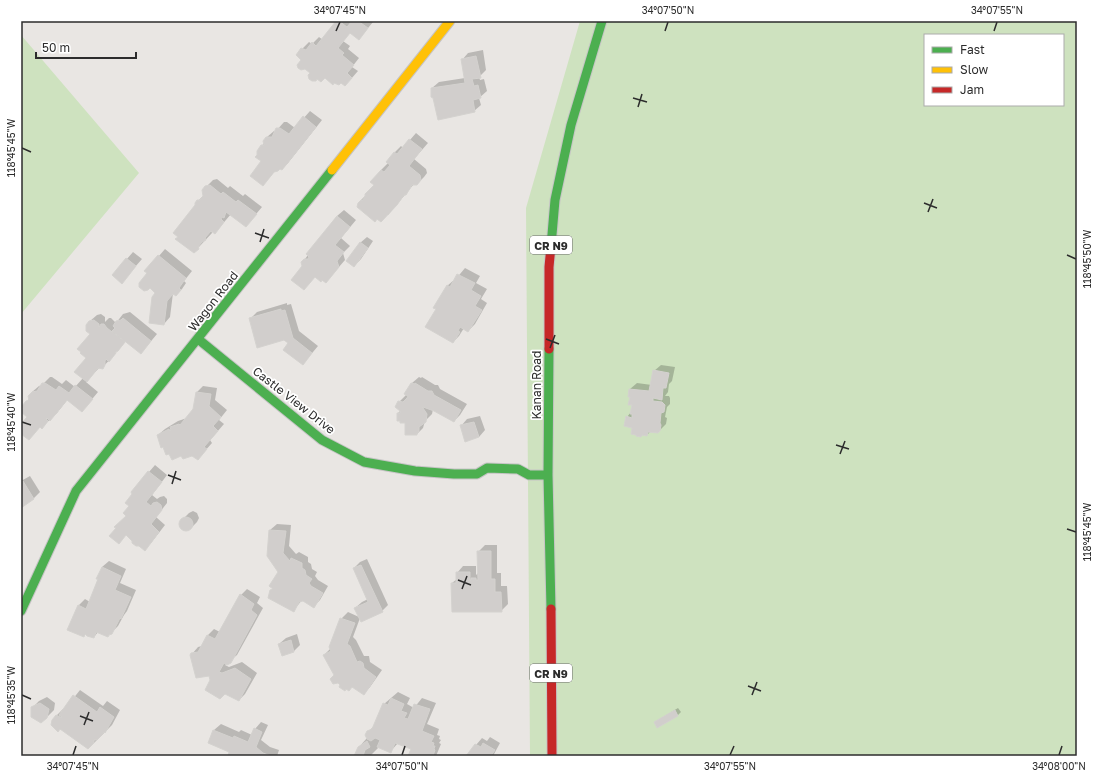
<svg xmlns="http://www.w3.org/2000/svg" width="1098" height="777" font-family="'Golos Text',sans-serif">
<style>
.green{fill:#cee2bf;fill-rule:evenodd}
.shadow{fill:#0003}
.building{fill:#d1cecc;stroke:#d4d2cf}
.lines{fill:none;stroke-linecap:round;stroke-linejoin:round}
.fast-casing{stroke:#c6c4c5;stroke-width:11}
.slow-casing{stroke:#c6c4c5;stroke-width:11}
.jam-casing{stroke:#c6c4c5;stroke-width:11}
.fast{stroke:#4caf50;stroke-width:9}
.slow{stroke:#ffc107;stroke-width:9}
.jam{stroke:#c62828;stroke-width:9}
.ticks{fill:none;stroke:#2c2c2c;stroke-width:1.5}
.labels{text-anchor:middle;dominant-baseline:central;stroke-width:3.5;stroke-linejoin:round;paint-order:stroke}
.shield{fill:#fff;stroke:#6b6b6b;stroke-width:1}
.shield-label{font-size:11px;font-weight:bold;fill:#2c2c2c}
.street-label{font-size:12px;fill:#2c2c2c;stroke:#fff}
.neatline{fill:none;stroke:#2c2c2c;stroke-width:1.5}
.ticks-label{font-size:10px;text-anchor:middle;fill:#2c2c2c}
</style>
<rect width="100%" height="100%" fill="#e9e6e3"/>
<path class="green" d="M580,21h497v735h-547l-4,-548zM925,35h138v70h-138z
M21,35l118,138 -118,141z"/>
<path class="shadow" d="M338,21l35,1 -14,17 -9,-7 -7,9 7,5 -2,3 11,9 -7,9 6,4 -7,8 -10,3 -29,-9 -10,-13v-11l7,-7 3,2 7,-7 4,3z
M483,50l3,20 -7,7 1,3 4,-1 3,12 -8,7 2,7 -7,6 -42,-23 7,-6 26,-4 -3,-18 6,-7z
M310,111l12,9 -34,43 -6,6 -2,-1 -5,3 -12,14 -1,-39 5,-9 7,-6h2l8,-9h3l8,6z
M416,133l12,10 -14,16 12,10 1,4 -3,4 -7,7h-3l-26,31 -27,-15 15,-15 5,-15 7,-7 -1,-1 8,-10 6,-6 2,2z
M217,179l11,9 2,-2 13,10 2,-2 17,13 -16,19 -15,-12 -16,19 -4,-3 1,3 -14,15 -19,-12 17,-31v-2l8,-8 2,-8 7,-7z
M344,210l12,10 -15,18 9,8 -7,7 2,7 -19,22 -11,-6 -11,13 -1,-23 2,-7 32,-43z
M367,237l6,4 -12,18 -7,7 6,-23z
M165,249l27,22 -8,10 2,2 -4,6 -6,6 -3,-2 -3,24 -6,7 -7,-32 -9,-19 -2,-2z
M133,252l9,7 -20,23 -9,-7z
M465,268l15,8 -4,7 11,6 -6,10 6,4 -12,21 -7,7 -4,-3 -5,8 -6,6 -16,-33 10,-23 7,-6h1z
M287,303v2l4,-1 8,27 19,15 -15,18 -14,-21 -39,-24 7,-7z
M130,312l27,22 -10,12 -21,-5 -11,13 -13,14h-3l-13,14 12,10 -10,12 -20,-5 -11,14 -15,14 -2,-1 -11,13 -8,-6v-8l7,-8 -1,-16 3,-3 2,-6 7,-6 3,-1 8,-8h2l10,7 4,-4 9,7 8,-9 8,-44 -1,-13 7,-6 4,-1 4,3v5l4,-4h2l5,5 7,-9z
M661,365l14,2 -3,14 -3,3 -1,8 -3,4h4l1,2v6l-3,3 -2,10 2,1 -1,6 -6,6 -9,1 -4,4 -4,-1 -2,2 -8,-9 -6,-10 4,-5 2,-8 -3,-15 7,-6 15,2 2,-14z
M419,377l2,1 1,-1 13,8h3l2,4 27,15 -7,11 -6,6 -21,-12 -1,5 -7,7 -2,7 -6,6 -19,-21 3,-3 -2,-8 7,-7 -1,-1 7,-11z
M203,386l14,2 -2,12 12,10 -8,10 5,4 -14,16 2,3 -8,9 -22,3 -24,-20 7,-6 13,-8 9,-3 7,-8 3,-18z
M480,416l5,14 -6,7 -18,-11 6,-7z
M155,465l12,10 -15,20 5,4 3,-2 4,-1 3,3v4l-11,14 9,8 -14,18 -24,-27 3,-10 19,-34z
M30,476l10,16 -6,6 -13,8v-25z
M193,511l4,2 2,5 -2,4 -7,7 -4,1 -4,-1 -2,-4 2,-5 7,-7z
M277,524l14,1 -2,21 7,8 3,-2 9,5v5l3,2 1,5 5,3 -2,4 3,4 10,6 -8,14 -6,6 -12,-6 -8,10 -23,-20 2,-2 6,-16 -11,-16 2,-26z
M485,545h12v28h4v13h6l1,18 -7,7 -49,-28 5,-4v-6l6,-7h13v9l3,-3 -1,-20z
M367,559l21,46 -6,6 -22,7 -7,19 3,3 8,16h5l1,6 12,8 -12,17 -6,7 -11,-8 -11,-1 -7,-10 -11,-20 7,-7 10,-29 7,-7 11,5 -4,-9 7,-6 6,-3 -14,-31 6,-6z
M109,561l17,8 -6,14 16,7 -9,21 -3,4 -6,11 -7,7 -13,-1 -4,5 -8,-3 -2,2 -6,-30 7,-7 5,3 12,-35z
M247,589l13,8 -3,6 6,5 -26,47 -12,10 4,2 13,-5 15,11 -12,21 -6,6 -28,-20 -1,-6 -18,-20 6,-7 4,-1 6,-11 6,-6 6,3 21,-37z
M297,634l3,11 -6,6 -15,-7 7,-6z
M80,690l23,16 4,-5 13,9 -8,15 -18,18 -42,-21 5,-7 6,-6 1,1z
M398,692l12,6 -3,6 7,4 8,-10 14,5 -9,21 12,5 -2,6 3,1 -1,3 2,1 -2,3 2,1 -5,12h-27l3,-7 -14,-6 -8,9 -11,-5 -9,9h-15l4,-9 8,-9 1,-6 7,-7 9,-21z
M47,697l8,6 -1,7 -7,7 -15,-9 7,-7z
M678,708l3,4 -3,3 -21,12 1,-7z
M261,722l7,3 -7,15 9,7 9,3 -2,6h-48l2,-5 -22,-9 5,-12 7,-6 18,8 2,-2 11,5 3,-6z
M490,737l10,6 -7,13h-25l8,-11 6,-7 5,3z"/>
<path class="building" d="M336,21h3l8,6 5,-6h6l10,7 -9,12 -9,-7 -12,15 6,5 -2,2 12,10 -7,8 5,5 -7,8 -4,-3 -2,2 -5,-2 -1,2 -8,-7 -4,4 -4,-3 -1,2h-4l-3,-2 -1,-4 2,-2 -5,-4 -4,1 -3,-2 -1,-3 4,-5 -5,-5 5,-7 5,2 6,-8 4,4z
M476,56l5,22 -9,1 2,7 4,-1 3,13 -8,2 2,12 -37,8 -5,-22 -2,-1v-9l34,-5 -4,-24z
M303,116l13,11 -34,43 -2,-1 -2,2 -4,1 -11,14 -13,-10 11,-15 -6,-4 2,-2v-4l4,-6h3l-1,-4 3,-4h6l4,-9h4l9,6z
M409,139l13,10 -13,17 11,9 1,5 -4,5h-5l-6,10h-2l-7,10 -16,17 -4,-3 -2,3 -18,-15 1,-4 3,-3h2l2,-4v-2l9,-9 -4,-3 11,-12 3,2 6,-7 -4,-3 8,-10 3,2z
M210,185l11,9 2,-2 13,10 2,-2 19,14 -11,13 -20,-15 -2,6 -2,-1 -1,2 3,3 -9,12 -4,-3 -6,7 1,2 -4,2 -4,5 1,2 -5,4 -19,-14 3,-2 -5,-4 22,-28v-2l2,-3h3l3,-4 -1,-6 3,-4z
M337,216l13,11 -15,18 9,7 -7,9 2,6 -13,16 -4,-3 -1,2 -6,-5 -11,13 -13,-10 11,-14 -1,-4 3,-3h4l1,-2 -3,-3z
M360,242l8,6 -14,19 -8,-6z
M158,255l28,23 -7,10 2,2 -5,6 -3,-2 -6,7 -3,24 -15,-2 3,-26 3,-4 -5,-5 -2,2 -4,1 -5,-4v-4l8,-10 -3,-2z
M126,258l10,8 -14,18 -10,-9z
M457,274l18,9 -4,7 10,6 -6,10 7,4 -14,22 -8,-5 -2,4 2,1 -7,11 -28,-16 11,-18 -3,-1 14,-23 3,2z
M281,309v2l4,-1 8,28 19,15 -9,12 -20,-15 5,-7 -4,-3 -27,8 -8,-30z
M123,318l28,23 -10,13 -29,-23 3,-3 -2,-2 3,-5 5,-1z
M94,320l5,4v3l2,-3h3l3,4 18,14 -7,9 -3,1 1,1 -7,9 -3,-3 -1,2v4l-2,4 -5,-1 -11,14 -13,-10 12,-14 -6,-5 1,-1 -4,-3 13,-15 -4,-3v-6l3,-4z
M653,370l16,3 -3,15h-3l-1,12 -9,-2v3l9,1 3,3 -1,7 -3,1 -1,10 1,2 -1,6 -2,2 -10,-1 -1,4 -5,-1 -1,2 -5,-1v-1l-5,-1 1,-6 -8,-2 2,-10 6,2v-4h-2l2,-9h-4l2,-8h-2l1,-8 20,2z
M42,383h3l11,7 3,-4 10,7 6,-8 18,14 -11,13 -15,-12 -17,21 -3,-3 -1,1 2,2 -6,8 -2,-2 -11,13 -8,-6v-10l6,-7 -6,-5 2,-3 -1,-3 4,-5 3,-1 -1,-4 4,-4 5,-1z
M411,383l4,1v-1l13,8h4l2,4 27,15 -7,12 -20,-11 -11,-4v1l4,6 -1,8 -7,5v5l-2,1v2h-12v-12h-5v-2h-3v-8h3v-2l-5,-4 3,-6 5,1 4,-4 1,-2 -4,-2z
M196,392l15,2 -2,12 12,11 -8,9 5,5 -14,16 3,2 -9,11 -6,-4 -9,3 -2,-3 -9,4 -3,-6 -3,1 -3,-8 -2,1 -4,-13 12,-6v1h2l-1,-3 9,-3 1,1 13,-16z
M474,422l5,15 -14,5 -5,-17z
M148,471l14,11 -16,20 5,4 2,-3 4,-1 4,3 1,5 -11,14 8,8 -14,19 -6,-5h-3l-4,-3v-2l-6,-6 -7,9 -10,-8 7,-8 -2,-1 12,-11 -3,-3 6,-7 -4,-3 7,-9 -1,-2z
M23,481l11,18 -13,9v-25z
M179 524a7 7 0 1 1 14 0a7 7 0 1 1-14 0Z
M269,530l17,1 -3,22 7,8 1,-3 11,5v5l3,2 1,5 6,4 -3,4 2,3 12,7 -9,15 -11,-7 -4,1 -5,10 -26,-14 2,-8 3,-1 -4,-3 9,-14 -11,-16z
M477,551h14v28h4v13h6l1,20h-50l-1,-29h5v-11h14v8h1v-2h5v2h2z
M361,565l22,47 -22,10 -7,-14 14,-6 -15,-34z
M102,567l19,9 -6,14 16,7 -10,22 -1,-1 -8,16 -3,1 -1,2 -12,-5 -2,6 -7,-2 -2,-2 -1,3 -17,-7 11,-25 8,4 12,-30h-2z
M240,594l14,10 -3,6 6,5 -26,48 -4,2 -3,-2 -5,9 3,1 13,-5 16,11 -12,22 -14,-7 -5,5 -15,-9 5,-10 -1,-4 -13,2 -6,-23 1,-2 7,-1 9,-17 8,4z
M340,618l15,5 -8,21 3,2 7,16 3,-1 3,2 1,5 12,9 -12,18 -12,-8 -3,4 -3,-2 -1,2 -6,-4 1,-2 -2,-2 -5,1 -3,-5 4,-4 -11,-20 8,-4 -2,-4z
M291,640l3,12 -12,4 -4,-12z
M73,695l24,17 3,-5 14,10 -9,16 -1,-1 -7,8h-3v3l-6,6 -28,-20 -2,3 -7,-7 1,-5 4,-5 4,2h2l-3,-2z
M391,698l13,6 -3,7 6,2 -3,5 4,1 6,-15 16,5 -8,22 12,5 -3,6 3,1 -1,3h2l-1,3 1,1 -2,6h-25l3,-7 -16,-6 -4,10 -14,-6 3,-7 -5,-2 -4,3 -4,-2 -2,-4 2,-4 5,-2 11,-26 5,2z
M40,703l9,6 -2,9 -6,5 -10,-6v-10z
M675,710l3,6 -21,12 -3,-6z
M254,728l8,4 -6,15 7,6 8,3h-43l1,-4 -21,-9 5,-13 20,8 1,-2 14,6z
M367,741l3,6 -5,3 -2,6h-9l4,-9z
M483,743l12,7 -4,6h-25l9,-12 6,3z"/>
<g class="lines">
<defs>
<path id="fast" d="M551,246l4,-46 16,-75 31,-104
M198,339l124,101 42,22 51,9 39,3h23l10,-6 31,1 11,6h19
M549,349l-1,126 3,134
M21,611l55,-120 256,-321"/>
<path id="slow" d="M332,170l118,-149"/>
<path id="jam" d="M549,349v-82l2,-21
M551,609l1,147"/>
</defs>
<use href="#fast" class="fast-casing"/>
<use href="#slow" class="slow-casing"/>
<use href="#jam" class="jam-casing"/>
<use href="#fast" class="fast"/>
<use href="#slow" class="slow"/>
<use href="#jam" class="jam"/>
</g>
<path class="ticks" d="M336,31l4,-9M665,31l3,-9M994,31l3,-9M633,98l14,4M638,107l4,-13M22,148l9,4M924,203l13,5M928,212l5,-13M255,233l14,5M260,242l4,-13M1067,255l9,4M546,339l13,5M550,348l5,-13M22,422l9,3M836,445l13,4M840,454l5,-13M168,475l13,5M172,484l4,-13M1067,529l9,3M458,580l13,5M462,589l5,-13M748,686l13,5M22,695l9,4M752,695l5,-13M80,716l13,5M84,725l5,-13M73,755l3,-9M402,755l3,-9M730,755l4,-9M1059,755l3,-9"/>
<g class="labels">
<g class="shield">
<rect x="530" y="236" width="42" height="18" rx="3"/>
<rect x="530" y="664" width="42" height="18" rx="3"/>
</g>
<g class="shield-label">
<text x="551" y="245">CR N9</text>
<text x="551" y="673">CR N9</text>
</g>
<g class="street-label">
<text transform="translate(213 301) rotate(-52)">Wagon Road</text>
<text transform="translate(536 385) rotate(-90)">Kanan Road</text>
<text transform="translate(294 400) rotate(38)">Castle View Drive</text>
</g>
</g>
<rect width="1098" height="777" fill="none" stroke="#ffffff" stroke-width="44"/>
<rect x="924" y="34" width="140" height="72" fill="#ffffff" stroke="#ababab"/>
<rect x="932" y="47" width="20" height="6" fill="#4caf50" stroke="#ababab"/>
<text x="960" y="54" font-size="12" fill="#2c2c2c">Fast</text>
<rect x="932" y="67" width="20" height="6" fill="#ffc107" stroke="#ababab"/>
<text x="960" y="74" font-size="12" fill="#2c2c2c">Slow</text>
<rect x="932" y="87" width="20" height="6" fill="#c62828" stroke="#ababab"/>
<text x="960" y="94" font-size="12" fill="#2c2c2c">Jam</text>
<path d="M36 52v6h100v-6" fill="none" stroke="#2c2c2c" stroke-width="2"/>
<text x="42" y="52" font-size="12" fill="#2c2c2c" stroke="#ffffff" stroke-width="3" paint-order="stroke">50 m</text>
<rect x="22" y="22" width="1054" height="733" class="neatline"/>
<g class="ticks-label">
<text x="340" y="14">34°07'45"N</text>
<text x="668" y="14">34°07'50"N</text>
<text x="997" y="14">34°07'55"N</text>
<text transform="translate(11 148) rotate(-90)" y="4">118°45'45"W</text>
<text transform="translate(1087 259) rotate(-90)" y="4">118°45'50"W</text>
<text transform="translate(11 422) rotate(-90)" y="4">118°45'40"W</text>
<text transform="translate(1087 532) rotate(-90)" y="4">118°45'45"W</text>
<text transform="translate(11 695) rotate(-90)" y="4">118°45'35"W</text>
<text x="73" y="770">34°07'45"N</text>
<text x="402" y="770">34°07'50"N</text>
<text x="730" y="770">34°07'55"N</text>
<text x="1059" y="770">34°08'00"N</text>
</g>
</svg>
